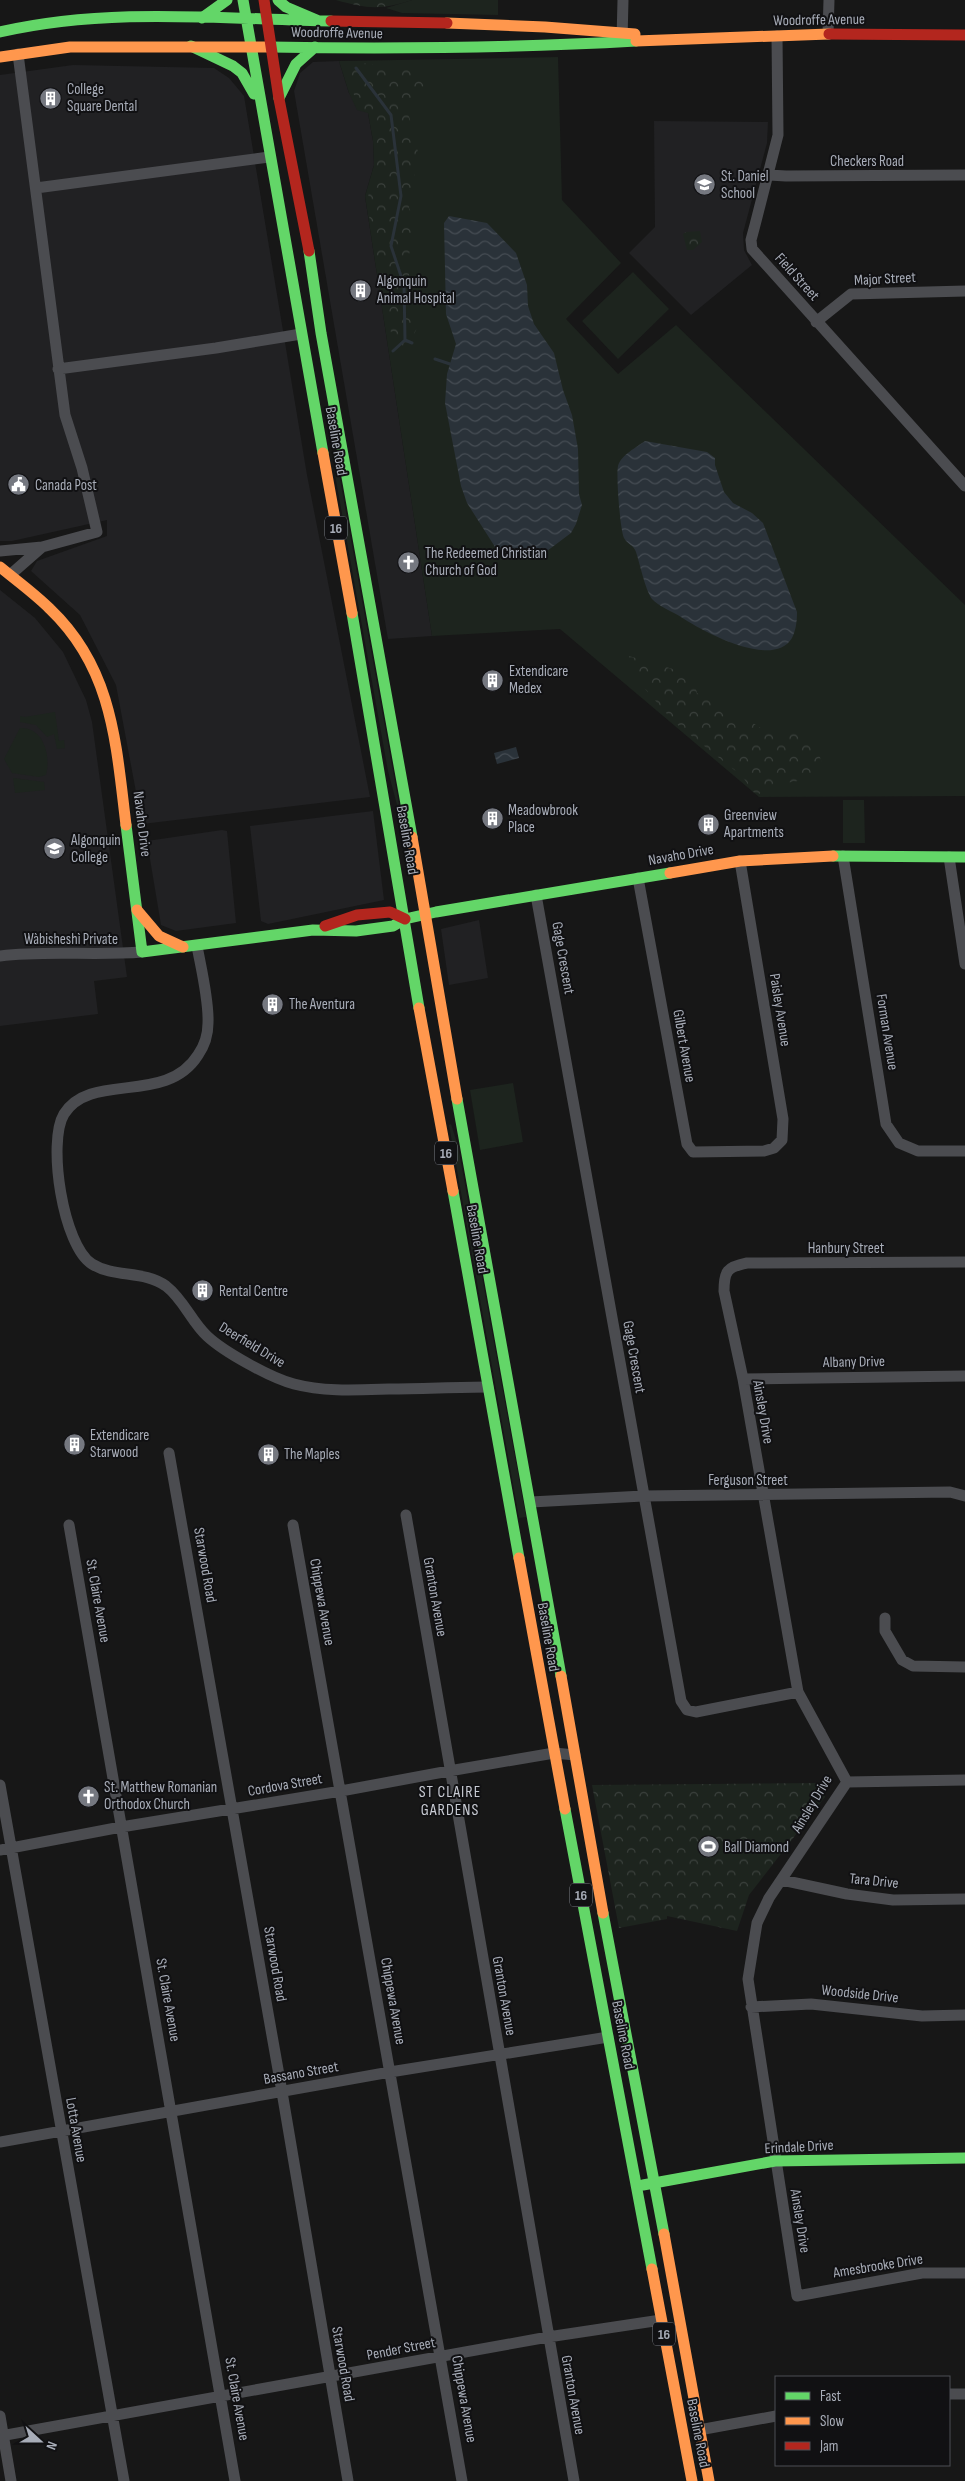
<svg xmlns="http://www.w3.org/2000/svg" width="965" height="2481" font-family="'Sofia Sans Condensed',sans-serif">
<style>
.built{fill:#212123}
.grass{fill:#1d241e}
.forest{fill:url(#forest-crowns)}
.water{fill:url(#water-waves)}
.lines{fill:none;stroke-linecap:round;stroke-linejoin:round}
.stream{stroke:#2a3239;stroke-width:3}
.street{stroke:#4b4c50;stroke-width:11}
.fast{stroke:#63d668;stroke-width:11}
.slow{stroke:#ff974d;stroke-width:11}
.jam{stroke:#b3261e;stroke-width:11}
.labels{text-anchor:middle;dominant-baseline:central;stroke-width:4;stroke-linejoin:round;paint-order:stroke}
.shield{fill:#111113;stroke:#7b7e86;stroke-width:1}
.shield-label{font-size:14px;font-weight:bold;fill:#a8adb8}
.street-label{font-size:15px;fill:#a8adb8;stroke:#111113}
.poi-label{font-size:15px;fill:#a8adb8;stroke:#111113;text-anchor:start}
.neighbourhood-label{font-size:16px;letter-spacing:1px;fill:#c9ccd4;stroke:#111113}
</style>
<defs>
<pattern id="forest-crowns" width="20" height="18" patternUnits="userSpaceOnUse" patternTransform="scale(1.25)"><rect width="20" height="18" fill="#1d241e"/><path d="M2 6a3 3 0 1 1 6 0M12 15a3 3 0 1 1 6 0" fill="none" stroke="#3b413d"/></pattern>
<pattern id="water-waves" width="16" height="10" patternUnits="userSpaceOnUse" patternTransform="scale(1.25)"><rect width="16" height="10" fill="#2a3239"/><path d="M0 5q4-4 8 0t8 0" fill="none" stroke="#464d54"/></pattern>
</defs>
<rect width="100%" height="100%" fill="#171717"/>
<path class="built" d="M339,61l10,32 19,20 5,28 1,24 -9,31 67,440 -44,3 -94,-548 6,-18 13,-11z
M73,65l141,3 15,10 15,18 63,379 63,322 -228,27 -26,-139 -36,-70 -49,-44 6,-10 70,-25v-16l-95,21h-12v-466z
M654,121l114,1 -1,21 -24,90 1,17 8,15 -61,50 -62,-62 26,-26z
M0,590l35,28 28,34 23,48 6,22 35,255 -33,4 4,33 -98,12z
M373,811l11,89 -116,24 -7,-3 -11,-95z
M222,830l5,1 9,92 -60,8 -15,-6 -14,-84z
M479,920l9,58 -39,7 -8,-56z"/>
<path class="grass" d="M412,0h86v15l-96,-2 -16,-5z
M558,57l4,143 59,63 -55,56 52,55 58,-49 289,280v191l-206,1 -199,-168 -128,7 -67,-440 9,-31 -1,-24 -5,-28 -11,-3 -8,-17 -10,-32z
M633,272l36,37 -51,50 -36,-38z
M338,468l61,336 -2,1 -9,-34 -54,-302z
M20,711v5l5,1 30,-5 4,29 5,-1 1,8 -8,1 -3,-15 -7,3 -11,-12 -16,-3z
M20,728c24,-1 31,28 26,47l-7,2 -27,-4 -8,-14z
M13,778l31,4 1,8 -30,3z
M843,800h21l1,43h-22z
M513,1083l10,59 -43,8 -10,-60z
M451,1124l7,22 68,371 -7,1 -70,-393z"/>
<path class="forest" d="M336,0h76c-32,10 -44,9 -76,0z
M353,62l61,7 15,14v5l-21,24 10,40 -9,56 4,8 2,21 -6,17v32l8,42 -6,12 -11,8 -8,-10 -25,-133 3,-21 6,-12 -2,-11 1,-29 -5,-18c-17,-10 -19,-29 -24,-47z
M700,231l2,11 -9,8h-6l-4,-16 3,-2z
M629,656l64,19 4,18 25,12 7,10 24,8 15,10c7,-1 18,-5 24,-4 18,4 32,28 31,44l-29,9 -19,1 -16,11 -6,-2 -11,-16 -68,-54 -43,-49z
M824,1783l1,14 -76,98 -12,36 -70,-15v3l-48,9 -27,-143z"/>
<path class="water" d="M449,216l38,7 29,30 11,32 1,21 6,18 20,29 9,37 9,25 6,34 1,45 3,11 -6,19 -5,9 -24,18 -22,7 -17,-2 -11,-6 -30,-47 -6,-17 -16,-83 2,-29 9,-30 -10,-30 -2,-91z
M645,441l62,11 8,6v7l9,27 9,11 19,10 11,10 34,89c0,9 -1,18 -5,26 -19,32 -90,-7 -111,-21 -8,-5 -23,-11 -29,-18 -7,-10 -12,-35 -16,-47 -2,-7 -9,-8 -12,-14 -4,-8 -8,-63 -6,-72 3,-11 19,-19 27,-25z
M516,747l3,11 -22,6 -3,-11z"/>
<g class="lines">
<path class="stream" d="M356,68l35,47 10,81 -10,50 13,39 1,55 -12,11
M405,340l7,3
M435,359l15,5"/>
<path class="street" d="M828,34l1,-34
M777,36l1,99 -23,90 -4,15 1,9 213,237
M622,40l1,-40
M769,175l17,1 179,-1
M36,188l233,-31
M816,322l35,-28 114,-3
M58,369l158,-21 85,-14
M0,551l42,-4 55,-15 -15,-64 -17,-53 -47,-361
M10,575l32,-28
M843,856l43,268 13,19 19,8h47
M949,857l16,107
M638,878l49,266 6,8 71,-1 10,-3 8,-8 1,-21 -43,-258
M536,895l145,806 6,9 9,2 102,-20
M197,946c4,22 12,54 11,77 0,12 -3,22 -10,32 -32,51 -107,16 -134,59 -17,28 -1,132 28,150 22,14 52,6 74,22 18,14 25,35 41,50 17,16 64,42 87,48 30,8 63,6 95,5 33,0 66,-2 99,-2
M0,956c47,-6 94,0 142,-4
M743,1379l222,-3
M169,1453l113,639 66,389
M531,1502l112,-6 307,-4 15,4
M406,1515l168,966
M69,1525l166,956
M293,1525l169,956
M885,1618v13l17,29 11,6 52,1
M847,1782l-49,-90 -55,-313 -19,-88c0,-20 3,-24 23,-28l218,-1
M847,1782l-78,116 -12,25 -9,56 49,317 125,-23h43
M847,1782l118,-2
M0,1785l124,696
M0,1850l121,-23 220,-36 108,-20 105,-18 21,2
M782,1880l65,14 46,6 72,-1
M751,2007l60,-3 111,12 43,-1
M0,2142l390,-70 218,-35
M949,2394h16
M0,2416l11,65
M699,2430l77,-14
M0,2436l548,-99 113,-17"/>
<path class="fast" d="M243,0l80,453
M278,0l8,7 33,14
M202,18l25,-18
M0,32c109,-25 220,-13 331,-11
M191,46l42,20 9,7 12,21
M270,47c122,2 244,1 366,-6
M279,98l17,-34 19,-17
M309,251l12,82 91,504
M352,613l67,395
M126,825l16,127 171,-22 43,1 37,-5 12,-7 31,-7 234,-39
M833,856l132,1
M457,1099l104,577
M453,1191l66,367
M565,1809l87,460
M603,1913l61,321
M643,2185l132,-24 190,-3"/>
<path class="slow" d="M447,23l98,4 90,7
M636,41l193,-7
M0,57l70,-10h200
M323,453l29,160
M0,567c17,14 35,27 50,42 63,60 66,135 76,216
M412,837l45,262
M670,873l70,-12 93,-5
M137,910l22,26 24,11
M419,1008l34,183
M519,1558l46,251
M561,1676l42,237
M664,2234l45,247
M652,2269l40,212"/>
<path class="jam" d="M264,0l15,99 30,152
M331,21l116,2
M829,34l136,1
M325,926l32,-11 33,-3 15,7"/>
</g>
<defs>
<symbol id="building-disc" viewBox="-11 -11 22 22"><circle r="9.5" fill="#757880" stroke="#111113"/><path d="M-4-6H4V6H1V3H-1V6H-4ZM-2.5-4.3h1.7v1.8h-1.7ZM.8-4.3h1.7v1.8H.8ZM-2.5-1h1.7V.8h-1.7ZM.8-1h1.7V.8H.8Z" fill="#fff"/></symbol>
<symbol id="school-disc" viewBox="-11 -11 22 22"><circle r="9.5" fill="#757880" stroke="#111113"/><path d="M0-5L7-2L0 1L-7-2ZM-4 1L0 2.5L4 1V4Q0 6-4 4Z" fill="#fff"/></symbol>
<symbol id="civic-disc" viewBox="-11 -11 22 22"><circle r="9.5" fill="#757880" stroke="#111113"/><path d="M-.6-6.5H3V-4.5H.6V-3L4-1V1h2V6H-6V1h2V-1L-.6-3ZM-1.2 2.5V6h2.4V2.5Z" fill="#fff"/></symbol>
<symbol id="church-disc" viewBox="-11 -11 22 22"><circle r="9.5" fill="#757880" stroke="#111113"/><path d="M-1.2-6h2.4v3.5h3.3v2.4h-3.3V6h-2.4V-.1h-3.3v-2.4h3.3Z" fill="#fff"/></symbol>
<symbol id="university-disc" viewBox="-11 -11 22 22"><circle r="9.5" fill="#757880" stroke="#111113"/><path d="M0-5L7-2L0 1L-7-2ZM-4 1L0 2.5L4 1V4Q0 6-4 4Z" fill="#fff"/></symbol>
<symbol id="stadium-disc" viewBox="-11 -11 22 22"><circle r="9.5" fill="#757880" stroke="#111113"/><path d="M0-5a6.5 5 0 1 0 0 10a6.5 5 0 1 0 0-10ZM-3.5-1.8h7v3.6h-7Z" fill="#fff"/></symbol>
</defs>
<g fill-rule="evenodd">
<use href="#building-disc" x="38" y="86" width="25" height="25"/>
<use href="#school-disc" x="692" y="172" width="25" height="25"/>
<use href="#building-disc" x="348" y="278" width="25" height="25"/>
<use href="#civic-disc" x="6" y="472" width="25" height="25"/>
<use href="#church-disc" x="396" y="550" width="25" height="25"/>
<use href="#building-disc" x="480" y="668" width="25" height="25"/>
<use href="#building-disc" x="480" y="806" width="25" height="25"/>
<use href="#building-disc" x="696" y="812" width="25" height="25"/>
<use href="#university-disc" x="42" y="836" width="25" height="25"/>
<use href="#building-disc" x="260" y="992" width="25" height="25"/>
<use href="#building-disc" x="190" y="1278" width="25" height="25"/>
<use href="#building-disc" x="62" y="1432" width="25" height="25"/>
<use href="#building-disc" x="256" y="1442" width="25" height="25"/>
<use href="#church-disc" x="76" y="1784" width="25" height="25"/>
<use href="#stadium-disc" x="696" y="1834" width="25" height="25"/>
</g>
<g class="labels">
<g class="shield">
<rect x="325" y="516.5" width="22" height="23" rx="4"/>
<rect x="435" y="1141.5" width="22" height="23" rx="4"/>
<rect x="570" y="1883.5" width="22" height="23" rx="4"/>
<rect x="653" y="2322.5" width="22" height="23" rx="4"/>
</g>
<g class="shield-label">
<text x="336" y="528">16</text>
<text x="446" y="1153">16</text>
<text x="581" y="1895">16</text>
<text x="664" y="2334">16</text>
</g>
<g class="street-label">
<text transform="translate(819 20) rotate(-1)">Woodroffe Avenue</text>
<text transform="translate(337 33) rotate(1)">Woodroffe Avenue</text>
<text x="867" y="161">Checkers Road</text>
<text transform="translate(797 277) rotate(48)">Field Street</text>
<text transform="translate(885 279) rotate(-3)">Major Street</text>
<text transform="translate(336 441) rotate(80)">Baseline Road</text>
<text transform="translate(142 824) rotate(83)">Navaho Drive</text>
<text transform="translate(407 840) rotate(80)">Baseline Road</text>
<text transform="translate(681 855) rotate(-10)">Navaho Drive</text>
<text x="71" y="939">Wàbisheshì Private</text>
<text transform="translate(563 958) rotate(80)">Gage Crescent</text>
<text transform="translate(780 1010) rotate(81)">Paisley Avenue</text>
<text transform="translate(887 1032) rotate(81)">Forman Avenue</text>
<text transform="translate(684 1046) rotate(80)">Gilbert Avenue</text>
<text transform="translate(477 1239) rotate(80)">Baseline Road</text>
<text x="846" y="1248">Hanbury Street</text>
<text transform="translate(252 1345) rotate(31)">Deerfield Drive</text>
<text transform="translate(634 1357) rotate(80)">Gage Crescent</text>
<text transform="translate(854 1362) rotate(-1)">Albany Drive</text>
<text transform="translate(763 1412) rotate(80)">Ainsley Drive</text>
<text x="748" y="1480">Ferguson Street</text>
<text transform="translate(205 1565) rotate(80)">Starwood Road</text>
<text transform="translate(435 1597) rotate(80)">Granton Avenue</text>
<text transform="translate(98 1601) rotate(80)">St. Claire Avenue</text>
<text transform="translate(322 1602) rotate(80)">Chippewa Avenue</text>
<text transform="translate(548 1637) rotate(80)">Baseline Road</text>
<text transform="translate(285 1785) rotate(-10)">Cordova Street</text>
<text transform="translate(812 1804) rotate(-59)">Ainsley Drive</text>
<text transform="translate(874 1881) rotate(6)">Tara Drive</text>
<text transform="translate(275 1964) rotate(80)">Starwood Road</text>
<text transform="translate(860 1994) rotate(6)">Woodside Drive</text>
<text transform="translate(504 1996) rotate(80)">Granton Avenue</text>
<text transform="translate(168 2000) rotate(80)">St. Claire Avenue</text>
<text transform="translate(393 2001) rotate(80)">Chippewa Avenue</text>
<text transform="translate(623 2035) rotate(79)">Baseline Road</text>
<text transform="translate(301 2073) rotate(-10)">Bassano Street</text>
<text transform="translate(76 2130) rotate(80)">Lotta Avenue</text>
<text transform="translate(799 2147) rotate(-3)">Erindale Drive</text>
<text transform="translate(800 2221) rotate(81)">Ainsley Drive</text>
<text transform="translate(878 2266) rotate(-9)">Amesbrooke Drive</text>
<text transform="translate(401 2349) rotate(-11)">Pender Street</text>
<text transform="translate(343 2364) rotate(80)">Starwood Road</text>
<text transform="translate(573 2395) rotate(80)">Granton Avenue</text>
<text transform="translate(237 2399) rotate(80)">St. Claire Avenue</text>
<text transform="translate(464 2399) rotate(80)">Chippewa Avenue</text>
<text transform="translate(698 2433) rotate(79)">Baseline Road</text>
</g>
<g class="poi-label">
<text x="67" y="89">College<tspan x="67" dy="17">Square Dental</tspan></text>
<text x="721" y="176">St. Daniel<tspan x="721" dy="17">School</tspan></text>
<text x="377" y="281">Algonquin<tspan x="377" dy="17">Animal Hospital</tspan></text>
<text x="35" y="485">Canada Post</text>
<text x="425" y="553">The Redeemed Christian<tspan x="425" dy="17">Church of God</tspan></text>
<text x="509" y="671">Extendicare<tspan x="509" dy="17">Medex</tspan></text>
<text x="508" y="810">Meadowbrook<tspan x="508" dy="17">Place</tspan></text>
<text x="724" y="815">Greenview<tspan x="724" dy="17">Apartments</tspan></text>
<text x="71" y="840">Algonquin<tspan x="71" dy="17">College</tspan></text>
<text x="289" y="1004">The Aventura</text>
<text x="219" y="1291">Rental Centre</text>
<text x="90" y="1435">Extendicare<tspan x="90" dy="17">Starwood</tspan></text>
<text x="284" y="1454">The Maples</text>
<text x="104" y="1787">St. Matthew Romanian<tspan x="104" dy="17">Orthodox Church</tspan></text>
<text x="724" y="1847">Ball Diamond</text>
</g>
<g class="neighbourhood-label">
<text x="450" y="1792">ST CLAIRE<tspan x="450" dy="18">GARDENS</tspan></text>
</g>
</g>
<rect x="775" y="2376" width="175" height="90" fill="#111113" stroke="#4d4f55"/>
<rect x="785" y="2392" width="25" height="8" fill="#63d668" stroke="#4d4f55"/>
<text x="820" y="2401" font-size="15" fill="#a8adb8">Fast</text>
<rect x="785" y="2417" width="25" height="8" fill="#ff974d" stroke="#4d4f55"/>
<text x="820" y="2426" font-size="15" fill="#a8adb8">Slow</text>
<rect x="785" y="2442" width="25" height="8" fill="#b3261e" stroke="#4d4f55"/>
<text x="820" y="2451" font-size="15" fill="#a8adb8">Jam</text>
<g transform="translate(40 2441) rotate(111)" stroke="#111113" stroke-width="4" paint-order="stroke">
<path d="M0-4L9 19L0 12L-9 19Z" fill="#a8adb8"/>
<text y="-8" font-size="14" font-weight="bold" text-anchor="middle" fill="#a8adb8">N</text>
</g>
</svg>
